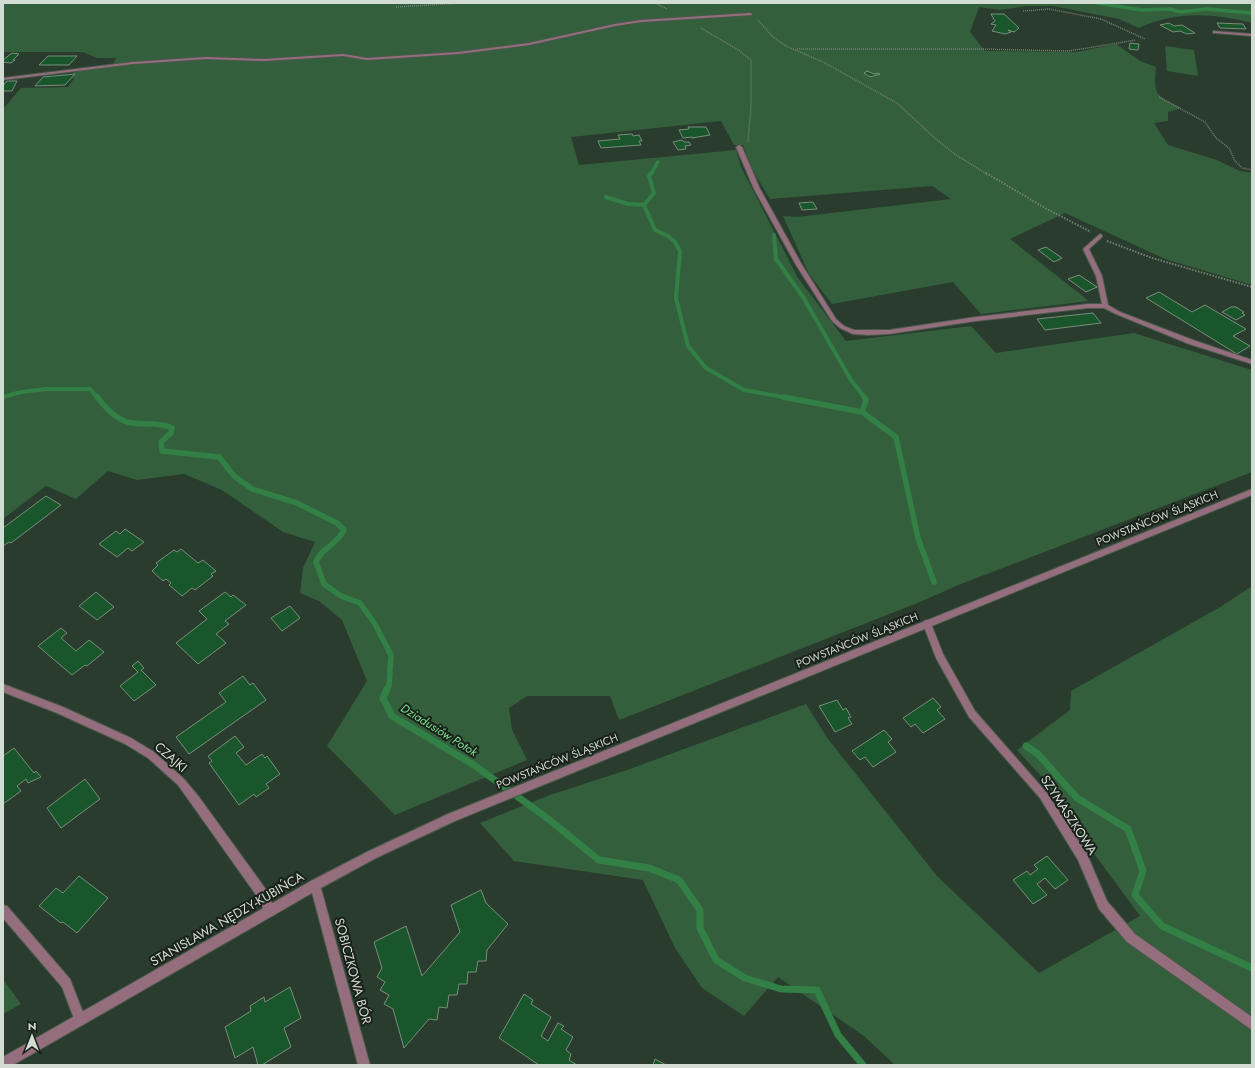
<svg xmlns="http://www.w3.org/2000/svg" width="1255" height="1068" font-family="Jost,sans-serif">
<style>
.green{fill:#345f3d}
.lines{fill:none;stroke-linecap:round;stroke-linejoin:round}
.stream-far3{stroke:#328046;stroke-width:3.5}
.stream-far2{stroke:#328046;stroke-width:4}
.stream-far1{stroke:#328046;stroke-width:5.5}
.stream{stroke:#328046;stroke-width:7}
.building{fill:#1a562b;stroke:#798e7c}
.service-casing{stroke:#48594b;stroke-width:2}
.minor-casing{stroke:#48594b;stroke-width:2}
.tertiary-casing{stroke:#48594b;stroke-width:2}
.path-far1{stroke:#718073;stroke-width:1.5;stroke-dasharray:1 1;stroke-linecap:butt}
.path{stroke:#718073;stroke-width:2;stroke-dasharray:1.5 1.5;stroke-linecap:butt}
.service{fill:#946e7c;fill-rule:evenodd}
.minor{fill:#946e7c;fill-rule:evenodd}
.tertiary{fill:#946e7c;fill-rule:evenodd}
.labels{text-anchor:middle;dominant-baseline:central;stroke-width:4;stroke-linejoin:round;paint-order:stroke}
.street-label{font-size:11px;fill:#d1dcd2;stroke:#19211a}
.water-label{font-size:12px;font-style:italic;fill:#7ae090;stroke:#19211a}
.near-street-label{font-size:13px;fill:#d1dcd2;stroke:#19211a}
</style>
<rect width="100%" height="100%" fill="#2a3c2d"/>
<path class="green" d="M3,3h1249v20c-40,-10 -76,-12 -113,5l-20,-9 -66,-13h-27l-26,4 -21,-3 -9,25 15,19 92,1 39,-8 24,17 16,6c-3,30 1,29 26,41l-14,4v9l-14,2 14,22 49,15 23,11 12,2v112l-87,-26 -100,-46 -55,26 79,62 -108,13 -28,-32 -121,22 -23,-30 -26,-58 14,1 154,-18 -19,-13 -162,13 -17,-28 -10,-26h-9l-13,-24 -150,16 8,28 157,-15 5,17 57,111 48,63 125,-15 25,27 138,-20 118,37v102l-296,114 -36,16 -301,118 -9,-24h-83l-18,12 3,22 15,30 -132,55 -68,-69 40,-65 -25,-61 -23,-19 -19,-8 3,-25 12,-26 -32,-10 -61,-42 -38,-16 -47,6 -29,-9 -32,28 -30,-13 -43,33v-410l18,-21 47,-1 5,-7 1,-11 38,-3 4,-8h-19l-14,-6h-80z
M1165,46l29,4 4,26 -31,-5z
M1252,586v479h-357l-31,-29 -86,-59 -34,39 -42,-28 -27,-40 -32,-68 -129,-19 -34,-38 70,-28 80,-26 176,-65 22,35 109,137 102,97 101,-57 -45,-61 -54,-79 -24,-26 53,-40 1,-19 151,-85z
M3,979l18,25 -18,10z"/>
<g class="lines">
<path class="stream-far3" d="M1097,3l45,7 27,-1 12,3 25,-3 46,4
M651,174l7,-12"/>
<path class="stream-far2" d="M651,173l-2,3 5,17 -10,12 11,25 13,6 7,6 5,9 -4,47 12,48 18,22 38,22 45,8
M606,197l22,7 16,1
M774,235l2,24 27,38 48,83 14,18
M3,397l18,-5 26,-3h43l8,9"/>
<path class="stream-far1" d="M97,397c9,11 20,24 35,26 14,2 27,-1 40,5l-1,5 -10,9 1,9 57,6 15,19 18,13 45,14 40,20 7,7c-8,16 -23,18 -28,32l8,22 17,12 19,7 15,21 16,31 -2,30 -2,5
M783,397l79,15 34,25 22,101 16,44
M862,412l4,-12 -2,-3"/>
<path class="stream" d="M387,689l-4,9 9,18 82,49 73,53 52,42 50,8 30,12 21,30v18l16,32 29,18 36,11 36,1 21,45 25,30
M1026,746l12,8 39,44 51,31 15,42 -8,24 27,31 90,42"/>
</g>
<path class="building" d="M991,14h13l15,14 -5,4 -6,-2 3,2 -6,2 -13,-3 4,-6 -5,-1 4,-3z
M1169,23l5,3 8,-1 13,8 -8,1 -7,-3 -7,1 -13,-7z
M1217,23l26,1 3,5 -26,-1z
M1130,43l9,1 -1,6 -9,-1z
M12,53l7,1 -6,6h2l-4,3 -8,-1v-2z
M48,56h29l-8,9h-30z
M867,71l7,3 4,-1 2,1 -10,3 -6,-4z
M75,74l-10,11 -30,1 8,-9z
M7,81h10l-5,10h-9v-5z
M688,127h18l4,8 -18,3v-1l-9,1 -4,-8 10,-1z
M632,134l1,2 6,-1 3,6h-3l2,4 -40,3 -3,-7 22,-2 -2,-4z
M682,140l2,2h5l2,3 -6,1 1,3 -8,1 -5,-8z
M813,202l4,7 -15,1 -3,-7z
M1046,247l16,11 -8,4 -16,-12z
M1079,275l18,12 -11,5 -18,-13z
M1159,292l33,20 13,-7 41,24 -13,7 17,10 -13,8 -91,-56z
M1231,307h5l8,5 -2,1 3,2 -9,5 -14,-8z
M1093,313l8,10 -56,7 -8,-11z
M46,496l15,9 -50,38 -2,-1 -6,4v-18z
M125,529l19,13 -12,9 -4,-3 -11,9 -18,-13 17,-13 4,3z
M181,549l17,14 5,-3 13,11 -5,3 2,2 -18,14 -3,-2 -10,8 -13,-11 2,-2 -5,-4 -3,2 -11,-10 6,-6 -2,-2 18,-13 3,2z
M96,592l18,15 -17,13 -18,-14z
M225,592l6,5 2,-2 13,10 -21,16 4,3 -13,10 10,9 -28,21 -22,-21 31,-24 -8,-8z
M290,606l10,12 -18,13 -11,-13z
M61,628l6,5 -6,5 15,13 13,-11 15,12 -17,14 -2,-1 -13,10 -34,-29z
M138,661l6,7 -3,2 15,15 -22,16 -14,-15 18,-14 -6,-6z
M243,676l7,9 3,-2 13,17 -77,54 -13,-17 50,-35 -7,-9z
M933,698l8,9 -4,3 8,9 -22,14 -8,-9 -4,3 -8,-9z
M837,700l6,10 3,-2 5,9 -3,1 4,6 -17,8 -16,-26z
M884,730l8,9 -4,3 8,10 -23,15 -8,-10 -5,3 -8,-9z
M235,736l9,11 -8,6 10,12 16,-11 3,4 2,-2 13,18 -14,10 3,4 -13,9 -2,-3 -15,11 -30,-42 3,-2 -4,-5z
M14,748l20,25 2,-2 5,6 -13,6 -2,-4 -9,7 4,5 -18,13v-48z
M85,779l15,20 -39,29 -14,-20z
M1047,856l21,24 -13,9 -10,-11 -8,6 10,11 -14,9 -20,-24 14,-9 3,4 8,-6 -4,-4z
M79,876l29,22 -31,35 -14,-11 -2,1 -22,-17 17,-18 7,5z
M481,890l5,13 22,21 -21,26 -1,11h-8l-2,11h-8l-1,12h-8l-2,11h-8l-2,13 -8,-1 -2,13 -8,-1 -25,29 -11,-39 -9,-5 5,-9 -9,-5 5,-8 -8,-5 5,-9 -8,-26 32,-16 16,50 38,-44 -9,-27z
M290,987l11,31 -17,10 7,19 -29,18h-4l-5,-18 -18,11 -10,-31 26,-16 -1,-5 14,-9 1,5z
M524,994l9,6 -2,4 20,13 -10,19 7,5 10,-18 6,3 -3,3 12,8 -7,13 5,4 -2,6 8,5h-38l-40,-27z
M655,1059l11,6h-13z"/>
<g class="lines">
<defs>
<path id="service" d="M1213,31l39,3v2l-37,-3h-2z
M739,145l3,2 18,42 42,76 34,54 8,7 10,4h35l87,-13 112,-13h14l-6,-28 -13,-27 17,-15 2,1v2l-13,12 13,27 6,29 12,7 73,28 59,20v4l-63,-20 -73,-30 -12,-6h-16l-112,13 -87,13 -21,1 -15,-1 -13,-6 -8,-7 -36,-56 -42,-76 -18,-42z
M927,620l3,1 13,33 32,57 71,81 40,60 21,49 28,33 117,83v13l-125,-88 -28,-33 -21,-49 -38,-62 -71,-81 -33,-59 -13,-34 1,-3z"/>
<path id="minor" d="M750,13l2,1v1l-111,7 -26,4 -86,19 -71,9 -91,6 -24,-4 -79,5 -58,-2 -73,5 -130,16v-2l130,-16 73,-5 58,2 79,-5 24,4 91,-6 71,-9 86,-19 26,-4z
M3,684l60,23 68,31 23,14 30,27 15,18 68,94 8,20 -1,4 -4,1 -4,-1 -7,-16 -81,-114 -30,-27 -23,-14 -68,-31 -54,-21z
M315,880l4,1 1,4 50,180h-12l-48,-180 1,-4z
M3,905l4,1 63,73 16,41 -2,4 -4,2 -4,-2 -14,-37 -59,-69z"/>
<path id="tertiary" d="M1252,489v6l-797,326 -79,37 -57,31 -306,176h-10v-8l308,-176 58,-30 79,-37z"/>
</defs>
<use href="#service" class="service-casing"/>
<use href="#minor" class="minor-casing"/>
<use href="#tertiary" class="tertiary-casing"/>
<path class="path-far1" d="M655,3l12,6
M396,7l64,-4
M1023,11l26,-2 52,10 44,20
M758,20l14,16 14,10 39,17 72,40 41,38 18,14 31,19
M701,28l39,23 11,9v47l-3,35
M797,49h182l90,2 67,-11
M1159,97l46,25 11,16 13,10 6,13 7,7 10,2"/>
<path class="path" d="M986,173l59,35 46,24
M1107,241l45,17 100,29"/>
<use href="#service" class="service"/>
<use href="#minor" class="minor"/>
<use href="#tertiary" class="tertiary"/>
</g>
<g class="labels">
<g class="street-label">
<text transform="translate(1157 518) rotate(-22)">POWSTAŃCÓW ŚLĄSKICH</text>
<text transform="translate(857 640) rotate(-22)">POWSTAŃCÓW ŚLĄSKICH</text>
<text transform="translate(557 761) rotate(-22)">POWSTAŃCÓW ŚLĄSKICH</text>
</g>
<g class="water-label">
<text transform="translate(439 730) rotate(32)">Dziadusiów Potok</text>
</g>
<g class="near-street-label">
<text transform="translate(171 757) rotate(41)">CZAJKI</text>
<text transform="translate(1069 815) rotate(57)">SZYMASZKOWA</text>
<text transform="translate(227 919) rotate(-30)">STANISŁAWA NĘDZY-KUBIŃCA</text>
<text transform="translate(353 971) rotate(75)">SOBICZKOWA BÓR</text>
</g>
</g>
<rect width="1255" height="1068" fill="none" stroke="#d1dcd2" stroke-width="8"/>
<g transform="translate(32 1036)" stroke="#19211a" stroke-width="3" paint-order="stroke">
<path d="M0-3L7 15L0 10L-7 15Z" fill="#d1dcd2"/>
<text y="-6" font-size="11" font-weight="bold" text-anchor="middle" fill="#d1dcd2">N</text>
</g>
</svg>
